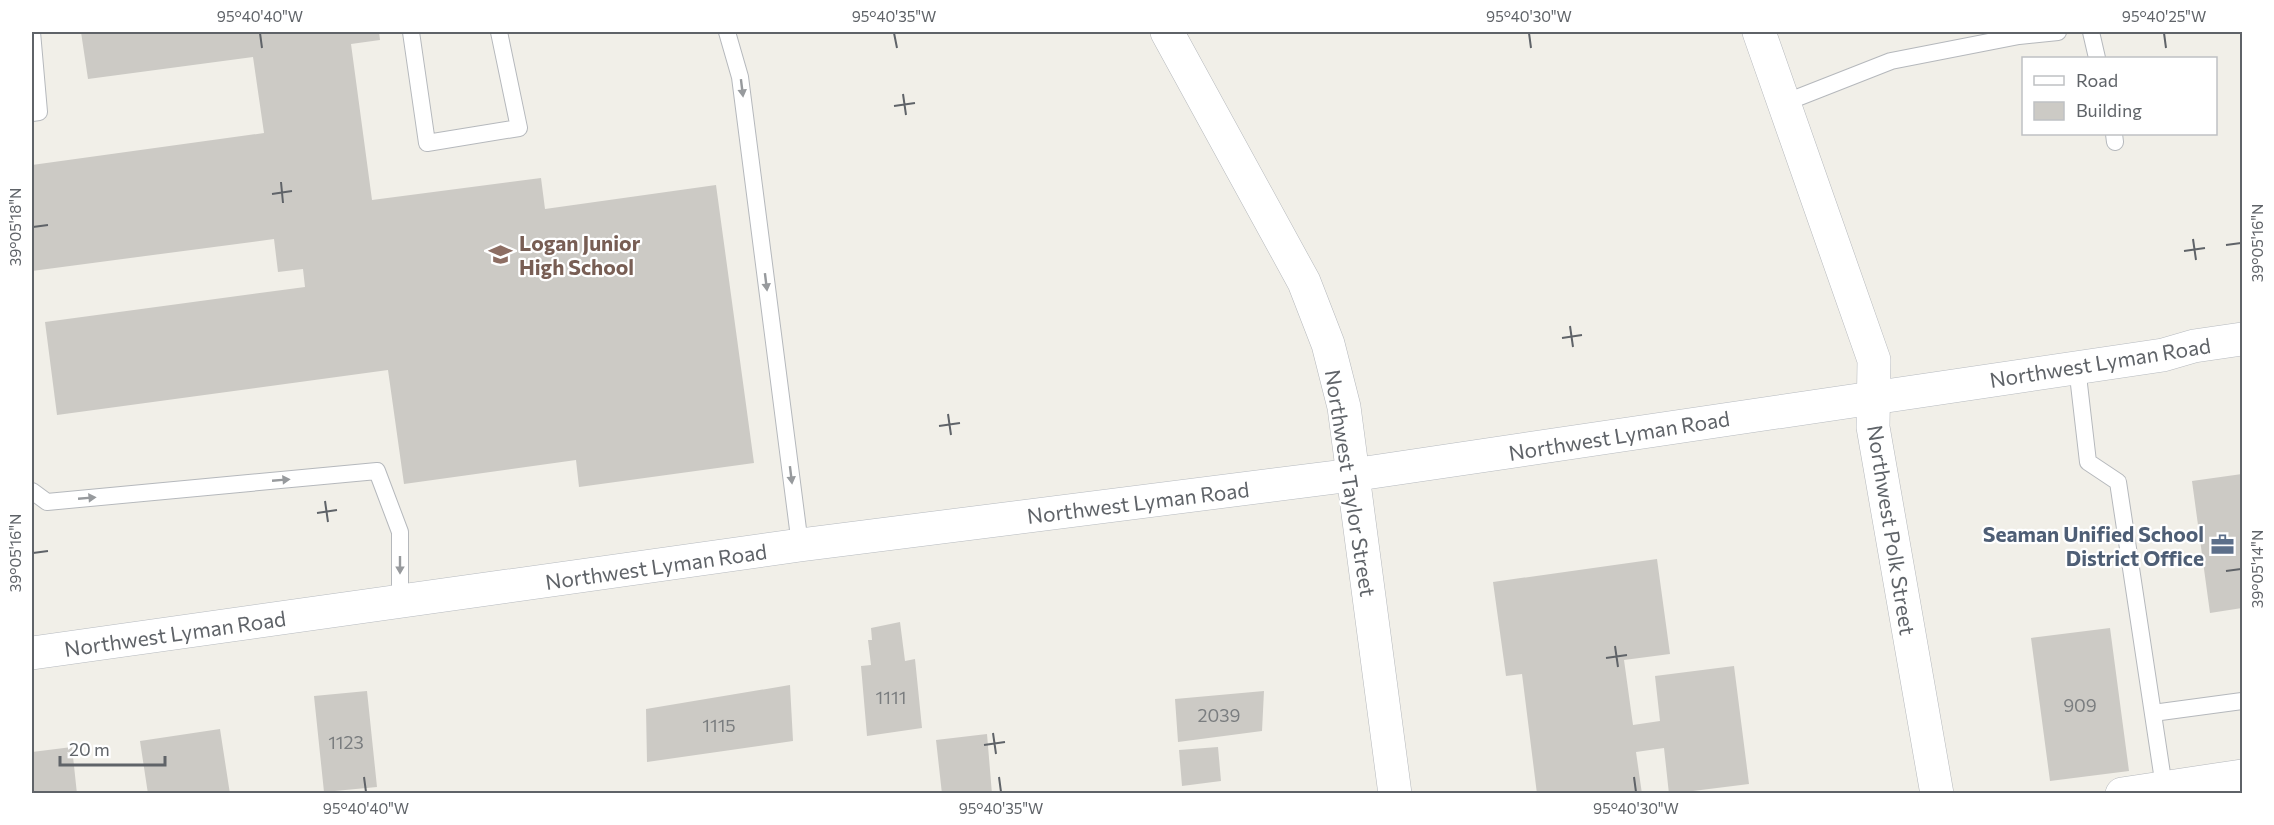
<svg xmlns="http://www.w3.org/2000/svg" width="2274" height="825" font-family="Commissioner,sans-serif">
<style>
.building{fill:#cccac5}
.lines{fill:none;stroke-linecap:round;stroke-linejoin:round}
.lane-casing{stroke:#b5b8bc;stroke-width:18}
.street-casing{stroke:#b5b8bc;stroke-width:34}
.secondary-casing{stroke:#b6babf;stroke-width:34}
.lane{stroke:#fff;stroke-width:16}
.street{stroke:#fff;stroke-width:33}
.secondary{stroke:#fff;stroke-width:33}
.oneway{fill:#979a9d}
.ticks{fill:none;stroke:#5f6368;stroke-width:2}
.labels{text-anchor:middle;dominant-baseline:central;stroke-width:4.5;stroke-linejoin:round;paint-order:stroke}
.number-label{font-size:18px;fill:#7a7d7f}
.education-label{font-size:21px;font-weight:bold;fill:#785e54;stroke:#fff;text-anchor:start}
.street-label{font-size:21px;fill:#5f6368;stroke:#fff}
.service-label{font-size:21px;font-weight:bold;fill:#4e5e75;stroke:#fff;text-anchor:end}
.neatline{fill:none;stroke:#5f6368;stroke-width:2}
.ticks-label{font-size:15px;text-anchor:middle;fill:#5f6368}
</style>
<rect width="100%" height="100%" fill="#f1efe8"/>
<path class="building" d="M81,32h298l1,8 -29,4 21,156 169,-22 4,31 171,-24 38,278 -175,24 -3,-27 -172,24 -16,-114 -331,45 -12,-93 260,-35 -2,-18 -25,3 -4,-33 -242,32v-106l232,-32 -11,-76 -165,22z
M2242,474v134l-32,5 -18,-132z
M1657,559l13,95 -46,6 9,65 27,-4 -5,-45 79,-10 15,118 -80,10 -5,-46 -28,4 6,42h-105l-15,-120 -16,2 -13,-94z
M900,622l5,39 10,-2 7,69 -55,8 -6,-70 10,-1 -3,-25h4l-1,-12z
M2110,628l19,143 -79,10 -19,-143z
M790,685l3,56 -146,21 -1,-53z
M367,691l10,96 -53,5 -10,-96z
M1264,691l-2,40 -84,11 -3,-43z
M220,729l10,65h-82l-8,-53z
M987,734l5,60h-50l-6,-54z
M72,747l5,47h-45v-42z
M1218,747l3,34 -39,5 -3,-36z"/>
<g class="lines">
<defs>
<path id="lane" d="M411,32l16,111 92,-15 -20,-96
M727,32l13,45 60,468
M2091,32l6,26
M1784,103l107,-42 128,-25 39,-4
M32,113l7,-1 -7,-80
M2114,134l1,8
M2077,367l11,95 30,20 46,305
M32,491l15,11 330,-31 23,61v70
M2153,713l89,-12"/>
<path id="street" d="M1167,32l137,250 24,62 16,63 51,387
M1759,32l115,328 -1,67 64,367
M2122,794l120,-18"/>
<path id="secondary" d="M32,653l768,-108 552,-70 811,-120 31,-9 48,-7"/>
</defs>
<use href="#lane" class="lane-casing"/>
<use href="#street" class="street-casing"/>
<use href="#secondary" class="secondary-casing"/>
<use href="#lane" class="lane"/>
<use href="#street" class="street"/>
<use href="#secondary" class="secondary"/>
</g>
<defs><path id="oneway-solid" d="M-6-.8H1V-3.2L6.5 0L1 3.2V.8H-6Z" transform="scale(1.5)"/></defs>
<g class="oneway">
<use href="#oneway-solid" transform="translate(742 88) rotate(83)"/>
<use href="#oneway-solid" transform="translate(766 282) rotate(83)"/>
<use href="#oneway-solid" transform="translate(791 475) rotate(83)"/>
<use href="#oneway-solid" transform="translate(281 480) rotate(-5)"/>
<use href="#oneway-solid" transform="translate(87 498) rotate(-5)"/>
<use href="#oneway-solid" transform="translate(400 565) rotate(90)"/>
</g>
<path class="ticks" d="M260,33l2,15M894,33l3,15M1529,33l2,15M2164,33l2,15M903,94l3,21M894,106l21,-3M281,182l2,21M272,194l20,-3M33,227l15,-2M2193,239l3,21M2226,245l15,-2M2184,251l21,-3M1570,326l3,21M1562,338l20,-3M948,414l3,21M939,426l21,-3M325,501l3,21M317,513l20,-3M33,553l15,-2M2226,571l15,-2M1615,646l3,21M1606,658l21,-3M993,733l3,21M984,745l21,-3M364,777l2,15M999,777l2,15M1634,777l2,15"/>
<defs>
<symbol id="school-bare" viewBox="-9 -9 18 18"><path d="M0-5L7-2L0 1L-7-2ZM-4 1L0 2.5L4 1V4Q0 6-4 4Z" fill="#8d6e63" stroke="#fff" stroke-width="2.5" paint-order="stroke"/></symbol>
<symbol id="office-bare" viewBox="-9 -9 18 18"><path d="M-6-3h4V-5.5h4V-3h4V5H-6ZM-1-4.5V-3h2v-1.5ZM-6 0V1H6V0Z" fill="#5c6f8a" stroke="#fff" stroke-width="2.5" paint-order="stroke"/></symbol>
</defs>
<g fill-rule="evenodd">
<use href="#school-bare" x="484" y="238" width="33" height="33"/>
<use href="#office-bare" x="2206" y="528" width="33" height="33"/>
</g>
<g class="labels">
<g class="number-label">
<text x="891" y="697">1111</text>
<text x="2080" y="705">909</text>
<text x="1219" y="715">2039</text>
<text x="719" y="725">1115</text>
<text x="346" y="742">1123</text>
</g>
<g class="education-label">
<text x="519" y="242">Logan Junior<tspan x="519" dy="24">High School</tspan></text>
</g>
<g class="street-label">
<text transform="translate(2100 362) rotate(-9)">Northwest Lyman Road</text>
<text transform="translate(1619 435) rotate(-9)">Northwest Lyman Road</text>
<text transform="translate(1351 483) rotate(81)">Northwest Taylor Street</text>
<text transform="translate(1138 502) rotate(-7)">Northwest Lyman Road</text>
<text transform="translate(1892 530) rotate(81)">Northwest Polk Street</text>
<text transform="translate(656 566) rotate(-8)">Northwest Lyman Road</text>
<text transform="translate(175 633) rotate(-8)">Northwest Lyman Road</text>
</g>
<g class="service-label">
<text x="2204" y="533">Seaman Unified School<tspan x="2204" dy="24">District Office</tspan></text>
</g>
</g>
<rect width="2274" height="825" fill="none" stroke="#ffffff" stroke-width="66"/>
<rect x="2022" y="57" width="195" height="78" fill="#ffffff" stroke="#bfc1c3" stroke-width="1.5"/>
<rect x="2034" y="76" width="30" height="9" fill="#ffffff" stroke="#bfc1c3" stroke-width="1.5"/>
<text x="2076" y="87" font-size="18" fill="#5f6368">Road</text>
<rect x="2034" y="102" width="30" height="18" fill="#cccac5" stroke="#bfc1c3" stroke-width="1.5"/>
<text x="2076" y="117" font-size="18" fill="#5f6368">Building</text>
<path d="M60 756v9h105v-9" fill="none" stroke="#5f6368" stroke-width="3"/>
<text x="69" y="756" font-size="18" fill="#5f6368" stroke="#ffffff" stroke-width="4.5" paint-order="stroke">20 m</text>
<rect x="33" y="33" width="2208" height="759" class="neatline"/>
<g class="ticks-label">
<text x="260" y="22">95°40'40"W</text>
<text x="894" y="22">95°40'35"W</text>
<text x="1529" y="22">95°40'30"W</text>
<text x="2164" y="22">95°40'25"W</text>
<text transform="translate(16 227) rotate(-90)" y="5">39°05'18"N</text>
<text transform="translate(2258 243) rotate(-90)" y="5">39°05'16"N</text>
<text transform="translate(16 553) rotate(-90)" y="5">39°05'16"N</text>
<text transform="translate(2258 569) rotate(-90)" y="5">39°05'14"N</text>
<text x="366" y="814">95°40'40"W</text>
<text x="1001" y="814">95°40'35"W</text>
<text x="1636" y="814">95°40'30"W</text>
</g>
</svg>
